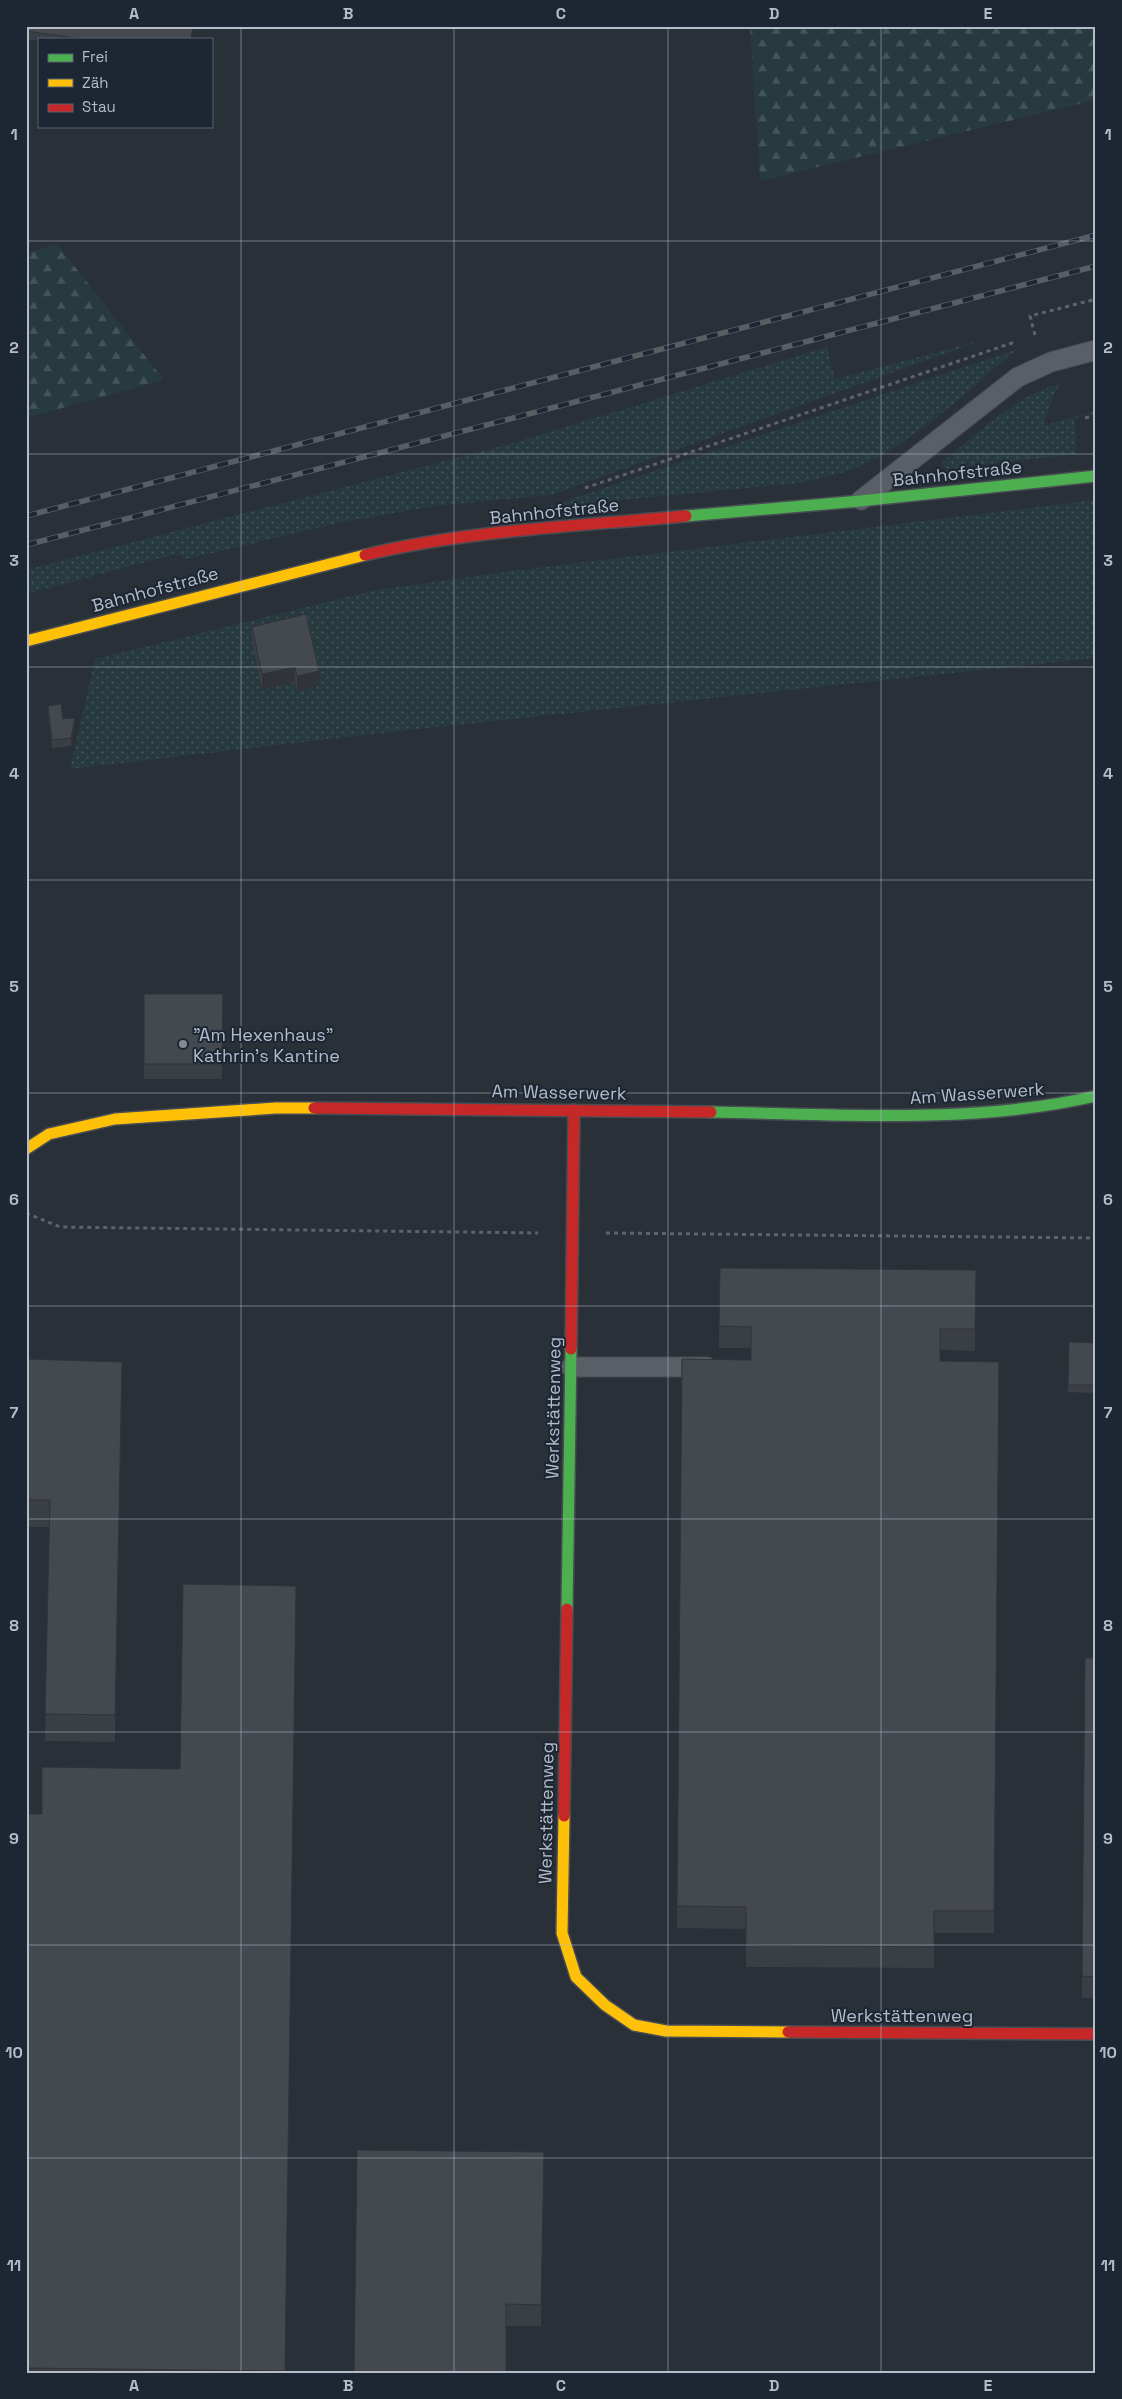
<svg xmlns="http://www.w3.org/2000/svg" width="1122" height="2399" font-family="'Space Grotesk',sans-serif">
<style>
.grass{fill:url(#grass-dots)}
.forest{fill:url(#forest-firs)}
.lines{fill:none;stroke-linecap:round;stroke-linejoin:round}
.lane-casing{stroke:#484c53;stroke-width:21}
.fast-casing{stroke:#484c53;stroke-width:14}
.slow-casing{stroke:#484c53;stroke-width:14}
.jam-casing{stroke:#484c53;stroke-width:14}
.path{stroke:#5d636a;stroke-width:3;stroke-dasharray:4 4;stroke-linecap:butt}
.lane{stroke:#5a5e66;stroke-width:19}
.fast{stroke:#4caf50;stroke-width:11}
.slow{stroke:#ffc107;stroke-width:11}
.jam{stroke:#c62828;stroke-width:11}
.rail-casing{stroke:#595d64;stroke-width:5.5}
.rail{stroke:#1d2633;stroke-width:4;stroke-dasharray:11;stroke-linecap:butt}
.wall{fill:#3a3f45}
.shaded-wall{fill:#303338}
.building{fill:#444950;stroke:#303338}
.grid{fill:none;stroke:#b4bcc9;stroke-width:1;stroke-opacity:0.55}
.poi-dot{fill:#848b96;stroke:#1d2633;stroke-width:2}
.labels{text-anchor:middle;dominant-baseline:central;stroke-width:4;stroke-linejoin:round;paint-order:stroke}
.street-label{font-size:18px;fill:#b4bcc9;stroke:#1d2633}
.poi-label{font-size:18px;fill:#b4bcc9;stroke:#1d2633;text-anchor:start}
.neatline{fill:none;stroke:#b4bcc9;stroke-width:2}
.grid-label{font-size:16px;text-anchor:middle;font-weight:bold;fill:#b4bcc9}
</style>
<defs>
<pattern id="grass-dots" width="8" height="8" patternUnits="userSpaceOnUse" patternTransform="scale(1.25)"><rect width="8" height="8" fill="#273a3e"/><path d="M2 2h.1M6 6h.1" fill="none" stroke="#445559" stroke-width="1.8" stroke-linecap="round"/></pattern>
<pattern id="forest-firs" width="22" height="20" patternUnits="userSpaceOnUse" patternTransform="scale(1.25)"><rect width="22" height="20" fill="#273a3e"/><path d="M5 1l3.5 6h-7zM16 11l3.5 6h-7z" fill="#445559"/></pattern>
</defs>
<rect width="100%" height="100%" fill="#2a3038"/>
<path class="grass" d="M983,340l-432,155 -117,11 -91,16 -156,37 -11,-5 -150,40v-24l480,-125 321,-98 8,32z
M1017,349c-46,39 -95,86 -148,113 -21,11 -46,16 -69,21l-252,24z
M1059,384l-15,37 1,4 51,-14v3l-21,4 1,36 -129,15 -4,-3v-5c37,-28 71,-65 116,-77z
M1096,500v158l-687,72 -339,39 25,-110 281,-69 135,-19z"/>
<path class="forest" d="M750,26h346v74l-336,81z
M57,244l107,136 -138,38v-165z"/>
<g class="lines">
<defs>
<path id="lane" d="M861,500l157,-123 33,-15 45,-12
M571,1367h136"/>
<path id="fast" d="M686,516l174,-15 236,-25
M711,1112c129,2 259,13 385,-16
M567,1609l4,-260"/>
<path id="slow" d="M26,641l339,-86
M26,1149l23,-15 66,-15 161,-11h38
M564,1816l-2,117 14,44 29,28 29,20 32,6 122,1"/>
<path id="jam" d="M365,555c102,-25 216,-29 321,-39
M314,1108l397,4
M571,1349l3,-239
M564,1816l3,-207
M788,2032l308,2"/>
</defs>
<use href="#lane" class="lane-casing"/>
<use href="#fast" class="fast-casing"/>
<use href="#slow" class="slow-casing"/>
<use href="#jam" class="jam-casing"/>
<path class="path" d="M1035,335l-5,-19 66,-17
M1085,418l11,-2
M585,488l430,-146
M26,1213l34,14 478,6
M606,1233l490,5"/>
<use href="#lane" class="lane"/>
<use href="#fast" class="fast"/>
<use href="#slow" class="slow"/>
<use href="#jam" class="jam"/>
<defs>
<path id="rail" d="M26,516l1070,-281
M26,545l1070,-279"/>
</defs>
<use href="#rail" class="rail-casing"/>
<use href="#rail" class="rail"/>
</g>
<path class="wall" d="M26,26l166,13h-153v2l-13,-2z
M252,627l67,59 -22,5 -2,-9 -33,7 -10,-47z
M48,706l15,13 12,7 -4,20 -19,2 -4,-34z
M26,735l3,24v15h-3z
M223,994l-1,85h-78v-15z
M720,1268l256,2 -1,81 -35,-1v11l59,1 -5,571h-60v35l-188,-1v-38l-69,-1 5,-569 69,1v-12h-32z
M1069,1342l27,1v50l-28,-1z
M26,1359l96,30 -7,353 -70,-1 4,-214h-23z
M296,1608l-11,765h-259v-559h16l138,-45z
M1085,1658h11v340h-14z
M544,2174l-3,152h-35l-152,47z"/>
<path class="shaded-wall" d="M295,667v15l-33,7v-15z
M319,671v15l-22,5v-15z
M75,718v8l-4,20v-8z
M122,1362v27l-7,353v-27z"/>
<path class="building" d="M26,26h167l-2,13h-107l-58,-8z
M306,614l13,57 -22,5 -2,-9 -33,7 -10,-47z
M61,704l2,15 12,-1 -4,20 -19,2 -4,-34z
M26,735l3,24h-3z
M144,994h79l-1,70h-78z
M720,1268l256,2 -1,59h-35v32l59,1 -5,549h-60v36l-188,-2v-38l-69,-1 5,-547 69,1v-33l-32,-1z
M1069,1342l27,1v42h-28z
M26,1359l96,3 -7,353 -70,-1 5,-214h-24z
M183,1584l113,2 -11,785 -259,-3v-554h16v-47l138,2z
M1085,1658h11v319l-14,-1z
M357,2150l187,2 -3,153 -35,-1v69h-152z"/>
<path class="grid" d="M241,26v2347M454,26v2347M668,26v2347M881,26v2347M26,241h1070M26,454h1070M26,667h1070M26,880h1070M26,1093h1070M26,1306h1070M26,1519h1070M26,1732h1070M26,1945h1070M26,2158h1070"/>
<circle class="poi-dot" cx="183" cy="1044" r="5"/>
<g class="labels">
<g class="street-label">
<text transform="translate(957 473) rotate(-6)">Bahnhofstraße</text>
<text transform="translate(554 511) rotate(-6)">Bahnhofstraße</text>
<text transform="translate(155 589) rotate(-15)">Bahnhofstraße</text>
<text transform="translate(559 1092) rotate(1)">Am Wasserwerk</text>
<text transform="translate(977 1093) rotate(-4)">Am Wasserwerk</text>
<text transform="translate(553 1408) rotate(-89)">Werkstättenweg</text>
<text transform="translate(546 1813) rotate(-89)">Werkstättenweg</text>
<text x="902" y="2015">Werkstättenweg</text>
</g>
<g class="poi-label">
<text x="193" y="1034">"Am Hexenhaus"<tspan x="193" dy="21">Kathrin's Kantine</tspan></text>
</g>
</g>
<rect width="1122" height="2399" fill="none" stroke="#1d2633" stroke-width="55"/>
<rect x="38" y="38" width="175" height="90" fill="#1d2633" stroke="#59626f"/>
<rect x="48" y="54" width="25" height="8" fill="#4caf50" stroke="#59626f"/>
<text x="82" y="62" font-size="15" fill="#b4bcc9">Frei</text>
<rect x="48" y="79" width="25" height="8" fill="#ffc107" stroke="#59626f"/>
<text x="82" y="88" font-size="15" fill="#b4bcc9">Zäh</text>
<rect x="48" y="104" width="25" height="8" fill="#c62828" stroke="#59626f"/>
<text x="82" y="112" font-size="15" fill="#b4bcc9">Stau</text>
<rect x="28" y="28" width="1066" height="2344" class="neatline"/>
<g class="grid-label">
<text x="134" y="19">A</text>
<text x="348" y="19">B</text>
<text x="561" y="19">C</text>
<text x="774" y="19">D</text>
<text x="988" y="19">E</text>
<text x="14" y="140">1</text>
<text x="1108" y="140">1</text>
<text x="14" y="353">2</text>
<text x="1108" y="353">2</text>
<text x="14" y="566">3</text>
<text x="1108" y="566">3</text>
<text x="14" y="779">4</text>
<text x="1108" y="779">4</text>
<text x="14" y="992">5</text>
<text x="1108" y="992">5</text>
<text x="14" y="1205">6</text>
<text x="1108" y="1205">6</text>
<text x="14" y="1418">7</text>
<text x="1108" y="1418">7</text>
<text x="14" y="1631">8</text>
<text x="1108" y="1631">8</text>
<text x="14" y="1844">9</text>
<text x="1108" y="1844">9</text>
<text x="14" y="2058">10</text>
<text x="1108" y="2058">10</text>
<text x="14" y="2271">11</text>
<text x="1108" y="2271">11</text>
<text x="134" y="2391">A</text>
<text x="348" y="2391">B</text>
<text x="561" y="2391">C</text>
<text x="774" y="2391">D</text>
<text x="988" y="2391">E</text>
</g>
</svg>
